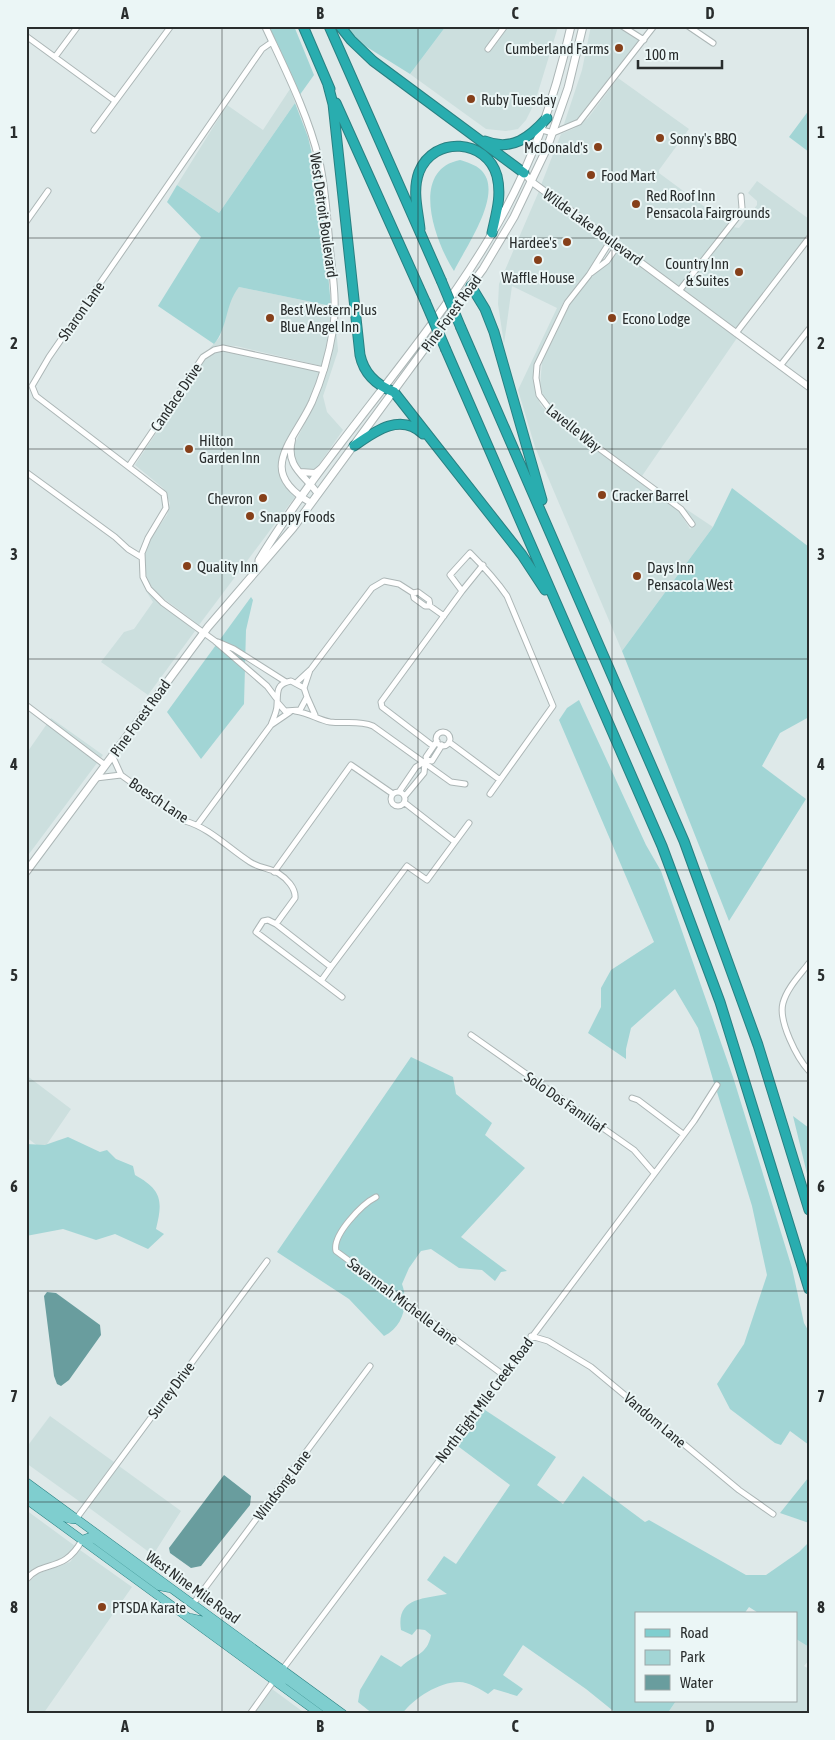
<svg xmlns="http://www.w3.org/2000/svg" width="835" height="1740" font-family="'Asap Condensed',sans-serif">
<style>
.built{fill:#ccdfde}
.green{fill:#a2d5d5}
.water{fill:#699d9e}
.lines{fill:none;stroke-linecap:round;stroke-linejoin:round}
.minor-casing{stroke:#acb6b6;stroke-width:7}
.tertiary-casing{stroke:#acb6b6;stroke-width:8}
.secondary-casing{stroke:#acb6b6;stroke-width:9}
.primary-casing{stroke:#298082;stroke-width:9}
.motorway-casing{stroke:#298082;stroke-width:11}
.minor{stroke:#fff;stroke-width:5}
.tertiary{stroke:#fff;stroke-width:6}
.secondary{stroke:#fff;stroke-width:7}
.primary{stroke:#7fcecf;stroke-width:8}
.motorway{stroke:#29adaf;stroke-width:9}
.motorway-bridge-casing{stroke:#298082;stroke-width:11;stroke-linecap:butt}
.motorway-bridge{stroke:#29adaf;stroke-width:9}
.grid{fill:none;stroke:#292d2d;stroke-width:1;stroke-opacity:0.55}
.poi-dot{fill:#86401a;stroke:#ebf6f6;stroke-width:2}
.labels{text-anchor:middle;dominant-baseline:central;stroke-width:4;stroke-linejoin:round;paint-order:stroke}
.poi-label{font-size:15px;fill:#292d2d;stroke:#ebf6f6;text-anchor:start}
.street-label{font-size:15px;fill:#292d2d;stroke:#ebf6f6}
.neatline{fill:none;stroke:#292d2d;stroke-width:2}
.grid-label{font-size:16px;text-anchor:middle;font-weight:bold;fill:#292d2d}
</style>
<rect width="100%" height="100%" fill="#dee9e9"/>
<path class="built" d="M446,26h56l-18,24 5,3 20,-27 49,1 -23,75 -9,18 -8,9 -12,2 -20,-2 -76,-55z
M591,26h25l24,15 -62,79 -15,7 19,-57z
M618,78l71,51 -30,41v3l69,51 -49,63 -138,-102 20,-51 14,-6 13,-10z
M290,89l5,14 -76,110 -42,-28 50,-80 36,25z
M757,181l52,38v14l-73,96 -52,-39 49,-63 6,1 18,-23v-4l-9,-8z
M539,191l68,50 -20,32 -23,28 -28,59 -3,18 7,26 12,14 127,93 11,18 5,-4 -12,-18 30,20 -91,124 -87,-204 -17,-57 39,-82 -45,-22 -8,58 -6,-40 1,-20z
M619,250l118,88 -95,138 -86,-63 -11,-12 -5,-15 2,-24 28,-58 19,-25 19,-16z
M239,287l92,19 -1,21 -8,39 -86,-20 -17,-1 -10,4 11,-12 11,-41z
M336,325l2,26 -15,45 4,16 16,18 -27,39h-15l-7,-10v-14l20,-41z
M223,351l97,21 -11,30 -23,39 -7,22 5,21 11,13 -96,128 -44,-33 -7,-11 -4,-16 1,-12 5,-14 17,-24 3,-12 -7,-15 -28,-23 70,-106 10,-6z
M146,591l49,40 -47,64 -47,-33 23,-30 10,-3 19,-27z
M51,718l52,37 -77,103v-104z
M26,1075l45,34 -28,41 -17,-13z
M50,1416l64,46 -31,42 -57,-41v-15z
M119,1466l62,45 -28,44 -65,-48z
M26,1510l49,36 -9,11 -31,11 -9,7z
M80,1550l52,37 -89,127h-17v-129l11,-11 33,-12z
M796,1639l13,8v13l-5,6 5,3v45h-142l9,-13h120z
M272,1689l34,25h-52z"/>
<path class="green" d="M269,26h25l20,49 -15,21z
M344,26h102l-36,48 -48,-30z
M295,103l13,34 12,51 11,118 -92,-19c-14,17 -11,41 -25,57l-56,-38 43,-69 -34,-35 10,-17 42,28z
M809,110v42l-20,-15z
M460,160c7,2 16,5 21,10 24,23 -16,78 -27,101 -19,-29 -45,-101 6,-111z
M732,488l77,59v170l-29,16 -18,33 44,33 -77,122 -107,-270 91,-124z
M251,597l2,3 -7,30 -2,74 -43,55 -34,-47z
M579,700l67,145 15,26 72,206 59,191 12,55 5,9v113l-19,-14 -9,14 -6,-2 -45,-34 -13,-25 27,-40 23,-69 -15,-69 -35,-114 3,-9h-6l-16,-55 -23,-39 -44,39 -5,21v10l-38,-26 13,-26v-19l10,-18 43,-28 -95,-222 8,-12z
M411,1057l42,20 3,17 36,29 -7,12 40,33 -64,69 46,34 -6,1 -6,9 -13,-11 -23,-2 -28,-19 -10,2 -12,17 -7,16c7,20 1,43 -18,52l-35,-37 -72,-47z
M793,1116l16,12v54z
M68,1137l32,15 7,-2 9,9 17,7 2,9c27,15 28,26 21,54l8,5 -16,15 -33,-15 -19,6 -33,-11 -37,7v-92l19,1z
M482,1408l74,49 -19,28 26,19 20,-28 62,46 4,-2 97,55h20l33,-23 10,-10v105l-13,-8v-25h-36l-11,-7 -5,7h-108v87h40l-9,13h-50l-31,-25 -63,-44 -20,30 20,14 -6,7 -23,-7 -6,5c-8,-5 -19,-12 -29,-12 -20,0 -45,16 -57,32h-29l-15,-12 2,-12 21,-35 20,12c13,-13 26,-11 30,-32l-6,-5 -8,-1 -5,6 -11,-5c-5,-32 21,-31 46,-36l-20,-14 17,-24 12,8 54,-79 -55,-41z
M809,1477v46l-29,-10 28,-35z"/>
<path class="water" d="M47,1292l9,1 44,32 1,10 -32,45 -8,6 -4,-2 -3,-8 -10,-80z
M224,1475l27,21 -1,9 -49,61 -10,2 -21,-15 -1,-5z"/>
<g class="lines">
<defs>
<path id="minor" d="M622,26l22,14
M688,26l25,17
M26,36l89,65
M272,42l-10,7 -7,10 -206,298 -17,29 4,10 128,98 2,14 -18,30 -6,15 1,24 6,12 14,14 52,38 52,45 9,12
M488,49l17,-23
M55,57l23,-31
M94,130l77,-104
M542,130l11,3 26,-11 75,-96
M26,222l22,-31
M611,240l-22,35 -22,28 -30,62 -1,13 3,17 15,20 127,94 11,15
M591,273l16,-12 11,-16
M679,291l60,-76 3,-7 -1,-12
M736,333l73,-95
M780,366l29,-37
M129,466l74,-109 11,-7 9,-2 101,22
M26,472l89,65 13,12 13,8
M413,593l5,-1 11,8 1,6
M218,642l16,7 52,33
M297,682l14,-13 61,-81 12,-7 15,3 14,9 1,5 11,8h5l14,10
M304,688l6,-18
M307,697l8,18
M26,705l79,60
M295,711c15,2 23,9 35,11 15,2 28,-2 43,4l78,56 14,2
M271,725c2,-6 6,-13 6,-20 1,-12 -2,-21 14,-24l13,7 3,9 -7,13 -15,1 -7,-8
M436 739a7 7 0 1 1 14 0a7 7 0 1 1-14 0Z
M449,742l51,38 53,-74 -46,-110c-11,-16 -23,-29 -37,-43l-20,22 12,16 21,-26
M433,746l-51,-39 -1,-5 81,-111
M112,755l9,20 64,46c25,7 43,27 65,41 9,6 19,6 28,11 8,5 18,15 17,25l-19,26
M427,760l5,1 10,-16
M96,778l25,-3
M391 799a7 7 0 1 1 14 0a7 7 0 1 1-14 0Z
M399,792l17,-25 11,-7 -1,-3 11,-16
M490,794l10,-14
M405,796l19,-23 1,-10
M198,824l73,-99 19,-13
M455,842l14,-19
M274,872l77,-107 42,29
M809,963c-9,12 -22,25 -26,40 -5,18 14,55 26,68
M321,981l-65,-49 7,-11 5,-1 8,4 55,43
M342,997l-21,-16 10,-14 76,-101 20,14 28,-38 -50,-39
M471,1035l163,115 20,23
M632,1098l6,2 45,34
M376,1197c-14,7 -44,38 -40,54l166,123
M531,1336l17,5 43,26 148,123 34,24
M76,1519l191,-258
M26,1580c16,-21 38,-6 56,-40
M193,1604l177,-238
M282,1670l412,-549 23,-36
M250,1714l25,-35"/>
<path id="tertiary" d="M265,26c20,43 43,88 54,134 7,29 8,60 11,90 3,26 7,54 3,80 -4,25 -11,49 -21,72 -19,41 -57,69 -1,101
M524,173l8,9 277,205
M292,440c-7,27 13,35 26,54
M300,472l15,1 5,-4"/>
<path id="secondary" d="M259,566v-6c69,-113 163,-209 231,-323 40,-67 64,-135 81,-211
M26,872l182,-245 85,-99 190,-259 31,-52 33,-69 21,-60 15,-62"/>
<path id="primary" d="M26,1482l317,232
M26,1490c11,8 38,33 50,29
M26,1499l294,215
M82,1540l8,-3 6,3 63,46 10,2
M191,1618l13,3 68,50 5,2 6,-4
M275,1681l8,-3 6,3 45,33"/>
<path id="motorway" d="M303,26l27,63
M329,26l112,254
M340,26l11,14 22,21 151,112
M328,85l5,19 27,251c4,19 16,30 34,37l128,163 23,35
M336,103l89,198
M485,141c27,11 45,-4 62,-23
M420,229c-2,-19 -8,-38 -1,-57 15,-37 68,-33 78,4 5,20 -1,38 -5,57
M471,286l14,23 9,23 48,168
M461,328l223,513 74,204 51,165
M446,350l216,496 58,156 89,287
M354,446c20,-14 46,-34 69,-12"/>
</defs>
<use href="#minor" class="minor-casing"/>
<use href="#tertiary" class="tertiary-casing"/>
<use href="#secondary" class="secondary-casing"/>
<use href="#primary" class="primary-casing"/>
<use href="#motorway" class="motorway-casing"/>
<use href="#minor" class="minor"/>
<use href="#tertiary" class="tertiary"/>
<use href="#secondary" class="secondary"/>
<use href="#primary" class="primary"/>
<use href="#motorway" class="motorway"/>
<defs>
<path id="motorway-bridge" d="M441,280l20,48
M425,301l21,49"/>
</defs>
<use href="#motorway-bridge" class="motorway-bridge-casing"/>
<use href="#motorway-bridge" class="motorway-bridge"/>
</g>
<path class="grid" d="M222,26v1688M418,26v1688M612,26v1688M26,238h783M26,449h783M26,659h783M26,870h783M26,1081h783M26,1291h783M26,1502h783"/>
<g class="poi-dot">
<circle cx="619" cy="48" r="5"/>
<circle cx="471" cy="99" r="5"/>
<circle cx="660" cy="138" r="5"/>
<circle cx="598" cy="147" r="5"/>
<circle cx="591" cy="175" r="5"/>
<circle cx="636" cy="204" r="5"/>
<circle cx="567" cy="242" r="5"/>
<circle cx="538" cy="260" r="5"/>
<circle cx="739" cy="272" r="5"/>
<circle cx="270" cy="318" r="5"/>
<circle cx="612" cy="318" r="5"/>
<circle cx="189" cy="449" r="5"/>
<circle cx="602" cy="495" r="5"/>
<circle cx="263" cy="498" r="5"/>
<circle cx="250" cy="516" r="5"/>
<circle cx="187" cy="566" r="5"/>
<circle cx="637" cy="576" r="5"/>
<circle cx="102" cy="1607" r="5"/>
</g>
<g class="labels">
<g class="poi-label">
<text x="609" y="48" text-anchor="end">Cumberland Farms</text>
<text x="481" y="99">Ruby Tuesday</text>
<text x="670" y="138">Sonny's BBQ</text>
<text x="588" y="147" text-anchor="end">McDonald's</text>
<text x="601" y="175">Food Mart</text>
<text x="646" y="195">Red Roof Inn<tspan x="646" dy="17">Pensacola Fairgrounds</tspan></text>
<text x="557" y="242" text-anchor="end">Hardee's</text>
<text x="729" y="263" text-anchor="end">Country Inn<tspan x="729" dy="17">&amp; Suites</tspan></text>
<text x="538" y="277" text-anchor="middle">Waffle House</text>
<text x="280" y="309">Best Western Plus<tspan x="280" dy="17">Blue Angel Inn</tspan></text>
<text x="622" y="318">Econo Lodge</text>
<text x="199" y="440">Hilton<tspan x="199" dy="17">Garden Inn</tspan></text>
<text x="612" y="495">Cracker Barrel</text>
<text x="253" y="498" text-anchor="end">Chevron</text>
<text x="260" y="516">Snappy Foods</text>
<text x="197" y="566">Quality Inn</text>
<text x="647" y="567">Days Inn<tspan x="647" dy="17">Pensacola West</tspan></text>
<text x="112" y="1607">PTSDA Karate</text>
</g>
<g class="street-label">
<text transform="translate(324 215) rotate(82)">West Detroit Boulevard</text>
<text transform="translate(593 227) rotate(36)">Wilde Lake Boulevard</text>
<text transform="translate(81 311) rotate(-55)">Sharon Lane</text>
<text transform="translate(451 313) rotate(-54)">Pine Forest Road</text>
<text transform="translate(176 397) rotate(-56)">Candace Drive</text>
<text transform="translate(574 428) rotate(39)">Lavelle Way</text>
<text transform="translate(140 718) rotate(-54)">Pine Forest Road</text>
<text transform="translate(159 800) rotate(34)">Boesch Lane</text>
<text transform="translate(565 1102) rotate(35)">Solo Dos Familiaf</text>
<text transform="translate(403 1301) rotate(37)">Savannah Michelle Lane</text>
<text transform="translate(171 1390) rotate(-53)">Surrey Drive</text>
<text transform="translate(484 1400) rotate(-53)">North Eight Mile Creek Road</text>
<text transform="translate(655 1420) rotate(40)">Vandorn Lane</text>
<text transform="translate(282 1485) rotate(-53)">Windsong Lane</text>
<text transform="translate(193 1587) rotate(36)">West Nine Mile Road</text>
</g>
</g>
<rect width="835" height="1740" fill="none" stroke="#ebf6f6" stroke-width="55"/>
<rect x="635" y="1612" width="162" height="90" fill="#ebf6f6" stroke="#9da6a6"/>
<rect x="645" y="1629" width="25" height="8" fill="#7fcecf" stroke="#9da6a6"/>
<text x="680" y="1638" font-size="15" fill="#292d2d">Road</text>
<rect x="645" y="1650" width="25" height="15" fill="#a2d5d5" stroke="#9da6a6"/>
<text x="680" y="1662" font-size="15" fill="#292d2d">Park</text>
<rect x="645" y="1675" width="25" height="15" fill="#699d9e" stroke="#9da6a6"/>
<text x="680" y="1688" font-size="15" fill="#292d2d">Water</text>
<path d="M638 60v8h84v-8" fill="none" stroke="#292d2d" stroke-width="2.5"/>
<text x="645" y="60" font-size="15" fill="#292d2d" stroke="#ebf6f6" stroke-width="4" paint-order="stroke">100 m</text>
<rect x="28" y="28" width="780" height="1684" class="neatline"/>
<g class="grid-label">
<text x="125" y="19">A</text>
<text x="320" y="19">B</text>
<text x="515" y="19">C</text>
<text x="710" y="19">D</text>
<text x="14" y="138">1</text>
<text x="821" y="138">1</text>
<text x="14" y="349">2</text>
<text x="821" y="349">2</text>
<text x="14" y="560">3</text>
<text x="821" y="560">3</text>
<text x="14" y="770">4</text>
<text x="821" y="770">4</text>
<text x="14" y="981">5</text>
<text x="821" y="981">5</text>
<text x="14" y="1192">6</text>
<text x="821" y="1192">6</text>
<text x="14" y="1402">7</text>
<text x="821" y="1402">7</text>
<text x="14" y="1613">8</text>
<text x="821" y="1613">8</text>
<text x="125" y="1732">A</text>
<text x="320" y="1732">B</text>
<text x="515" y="1732">C</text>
<text x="710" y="1732">D</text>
</g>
</svg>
